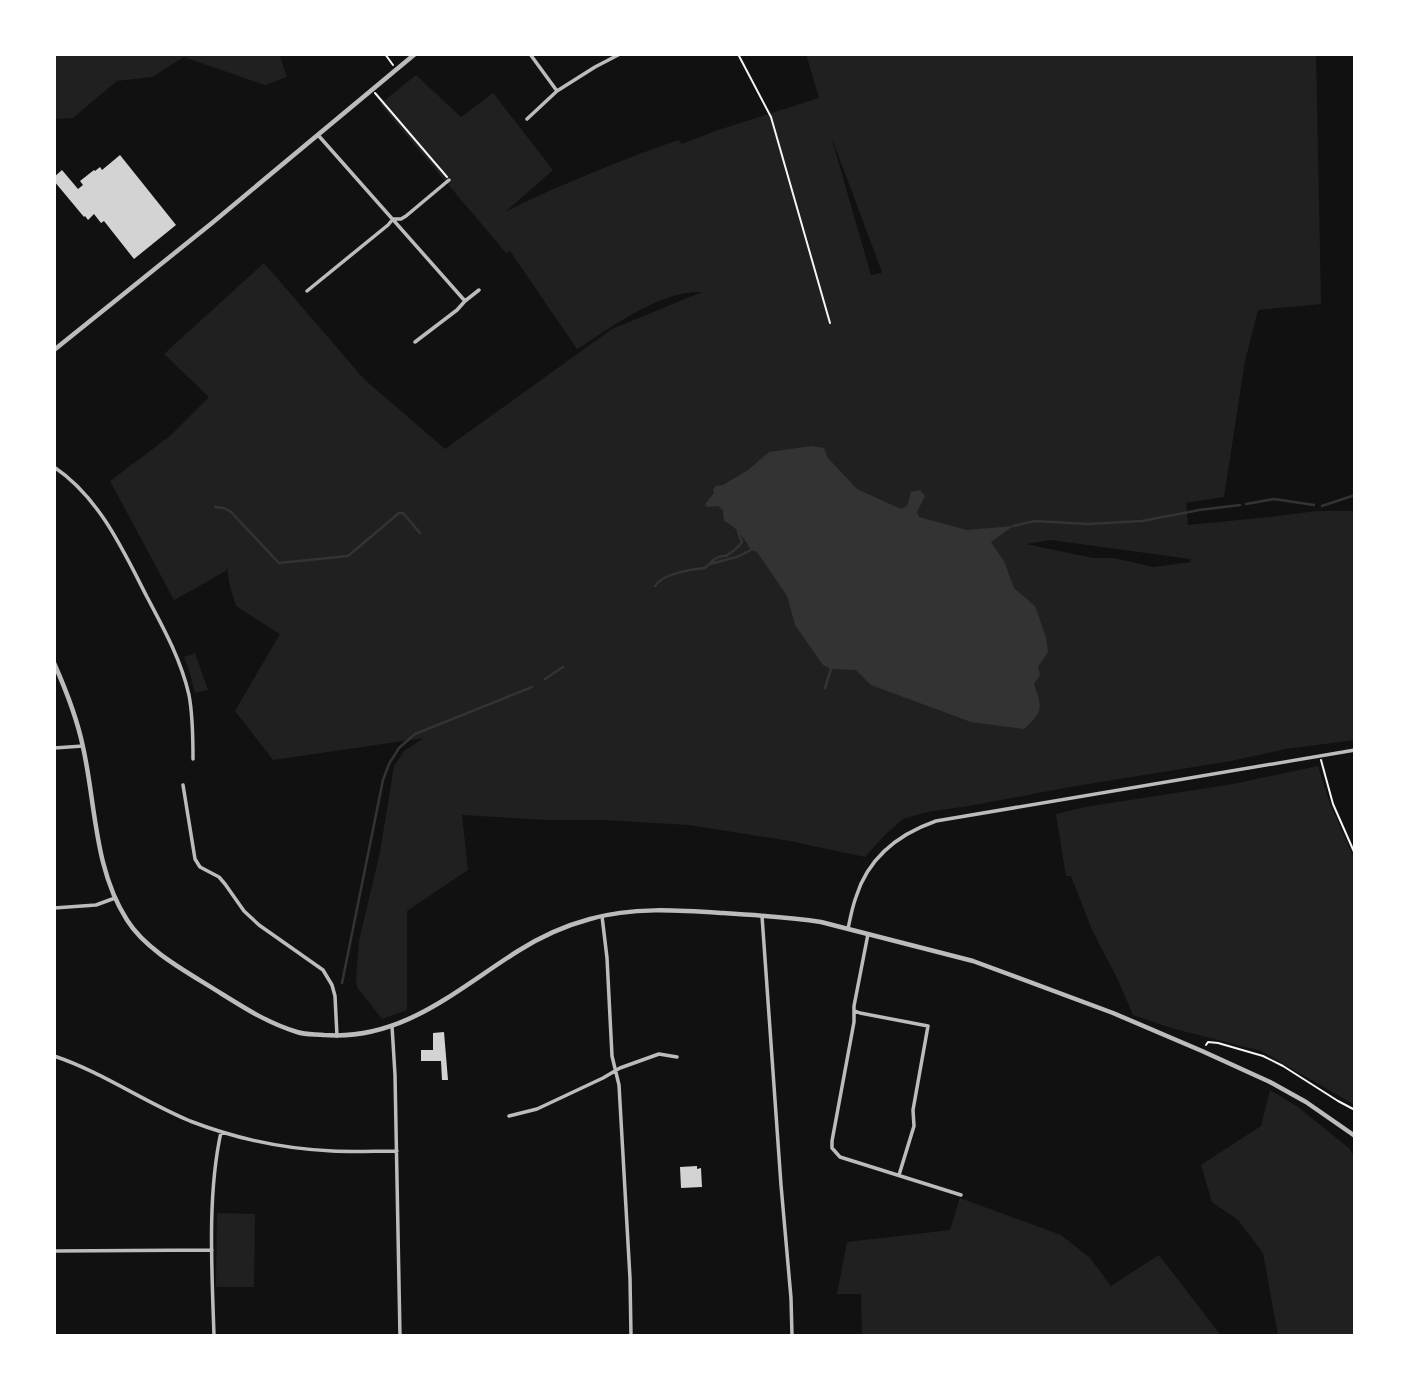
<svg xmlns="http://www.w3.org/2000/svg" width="1409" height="1390" font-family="'Roboto Condensed',sans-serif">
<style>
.green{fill:#202020;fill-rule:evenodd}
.water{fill:#333}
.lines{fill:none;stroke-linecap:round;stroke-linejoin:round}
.stream{stroke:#333;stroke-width:2.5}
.building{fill:#d3d3d3}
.path{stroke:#f5f5f5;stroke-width:2}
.minor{stroke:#bcbcbc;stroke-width:3.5}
.tertiary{stroke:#bcbcbc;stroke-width:4.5}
</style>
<rect width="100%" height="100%" fill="#111"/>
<path class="green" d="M54,54h225l8,23 -22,8 -81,-28 -32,20 -35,4 -44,37 -19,1z
M806,54h510l5,250 -63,6 -13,51 -21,136 -38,6 2,22 81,-8 48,-6h36l2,-10v239l-69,9 -55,12 -161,26 -101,19 -42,6 -24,7 -20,18 -18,20 -75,-16 -101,-16 -86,-5h-56l-85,-5 6,55 -61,41v99l-25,9 -25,-32 -1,-10 3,-36 21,-89 14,-86 11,-16 19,-12 -151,22 -38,-49 45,-77 -44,-28 -6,-19 -3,-20 -1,4 -52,29 -64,-119 60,-45 39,-39 -45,-43 100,-91 100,116 81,70 167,-120 90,-37c-43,-2 -89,35 -125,57l-67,-98 -4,2 -126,-149 36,-29 45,42 32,-24 60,77 -48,42c56,-28 114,-51 173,-72l4,4 33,-13 104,-33zM831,136l51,136 -1,1 -10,2zM1051,540l139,19 1,3 -38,5 -39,-9h-21l-67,-14z
M195,653l13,37 -13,3 -6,-23 -5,-13z
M1318,766l12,38 25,56v245l-94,-54 -90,-23 -38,-13 -14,-33 -27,-52 -21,-54h-5l-10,-62 29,-7 148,-23z
M1270,1090l28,17 52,42 5,9v178h-77l-15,-83 -25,-33 -26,-18 -11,-37 60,-39z
M960,1198l101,37 29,23 21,28 48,-31 60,78v3h-357l-1,-42h-24l10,-52 103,-12z
M217,1213l38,1 -1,73h-38z"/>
<path class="water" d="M812,446l12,2 3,9 30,32 44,20 6,-3 4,-14 9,-2 5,6 -8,16 2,5 48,13 46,-4 -22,16 13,19 10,27 21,18 11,31 2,15 -10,15 2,8 -6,9c8,24 10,27 -10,45l-53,-7 -100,-37 -15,-15 -25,-1 -8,-4 -28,-40 -8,-29 -30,-44 -6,-2c-7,-12 -14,-23 -27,-29l-1,-11 -5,-4 -11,1 -2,-3 9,-11 -1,-4 3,-3 7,-1 25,-15 21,-18z"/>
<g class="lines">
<path class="stream" d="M1246,504l28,-5 40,6
M1322,506l33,-11
M215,507l9,1 7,4 48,51 69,-7 51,-43h4l17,20
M1013,526l22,-5 53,3 54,-3 57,-11 41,-5
M710,564l27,-7 14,-7
M655,586c7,-12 36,-17 50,-18 7,-6 11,-13 21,-12 6,-4 12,-8 16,-14l-4,-10
M545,679l18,-12
M825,688l6,-19
M342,983l41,-203 6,-16 10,-16 16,-14 117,-47"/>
</g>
<path class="building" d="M120,155l56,70 -42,34 -30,-38 -3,2 -7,-9 -6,6 -3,-4 -1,1 -30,-36v-4l8,-7 16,19 5,-4 -3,-4 14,-11 1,1 5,-4 2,3z
M444,1032l4,48h-6l-1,-19h-20v-11h12v-17z
M697,1166v3l4,-1 1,19 -21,1 -1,-21z"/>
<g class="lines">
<path class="path" d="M385,54l8,11
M738,54l33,63 59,206
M375,93l72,84
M1321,760l12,44 22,50
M1206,1045l2,-3 10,1 45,13 20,10 55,35 17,9"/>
<path class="minor" d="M530,54l27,37
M527,119l30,-28 38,-24 25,-13
M318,135l147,166
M307,291l81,-66 5,-6h8l5,-3 43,-36
M415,342l42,-32 8,-9 14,-11
M54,467c45,30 69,83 93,130 17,32 34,63 42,98 4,21 4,43 4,64
M54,748l29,-2
M183,785l12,74 5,8 19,10 6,7 19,27 15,14 64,45 9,15 3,11 2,40
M54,908l42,-3 19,-7
M602,916l5,42 5,98 7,29 11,193 1,58
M762,916l19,269 10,113 1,38
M848,929c2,-10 4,-21 8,-32 12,-39 43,-63 80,-76l419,-71
M868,934l-14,72v16l-22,119v7l8,9 121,38
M855,1011l5,2 68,13 -15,84 1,16 -15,49
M392,1026l3,49 5,261
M54,1056c48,16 90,46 136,65 44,17 95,28 142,30 22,1 43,0 65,0
M509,1116l28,-7 66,-31 17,-10 39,-14 18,3
M54,1251l158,-1
M214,1336c-2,-65 -7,-140 7,-204"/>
<path class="tertiary" d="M54,350l158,-127 203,-169
M54,663c12,27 23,55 29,84 13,58 11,122 44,173 20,32 64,54 95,74 24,15 48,30 75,38 9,3 18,2 27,3 78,6 132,-45 194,-84 22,-14 46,-25 72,-32 42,-12 87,-9 131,-6 33,2 67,4 100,9l152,39 140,52 89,38 68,31 36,20 49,34"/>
</g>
<rect width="1409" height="1390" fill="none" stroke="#ffffff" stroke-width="112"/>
</svg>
